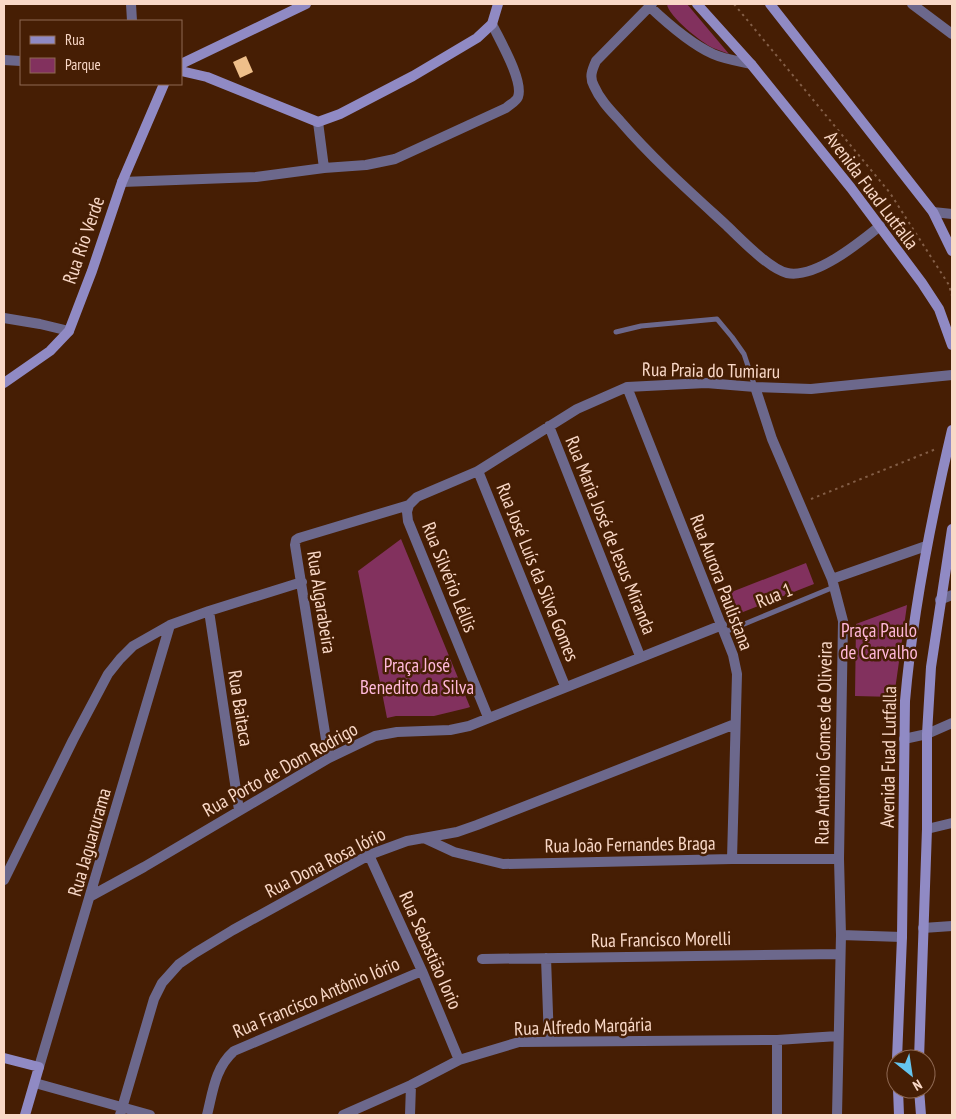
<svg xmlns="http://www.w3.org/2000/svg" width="956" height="1119" font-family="'PT Sans Narrow',sans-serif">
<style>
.green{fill:#82315e}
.building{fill:#efbf8a}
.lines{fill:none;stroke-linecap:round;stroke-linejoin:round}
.path{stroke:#835e47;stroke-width:2;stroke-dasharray:2.5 4;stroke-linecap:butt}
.lane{stroke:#6c688c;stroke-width:5}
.street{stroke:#6c688c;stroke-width:10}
.secondary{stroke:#908ac4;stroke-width:10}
.labels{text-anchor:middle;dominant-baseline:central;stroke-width:5;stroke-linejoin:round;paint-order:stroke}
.street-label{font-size:19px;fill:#f9d8c7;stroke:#461e04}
.park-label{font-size:19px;fill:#ffb8da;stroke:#461e04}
</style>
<rect width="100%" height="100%" fill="#461e04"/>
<path class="green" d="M667,4h20l42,50c-5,-2 -11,-4 -16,-6 -11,-5 -45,-32 -46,-44z
M401,539l69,168 -3,1 -33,8h-38l-9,2 -29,-147z
M806,563l8,21 -76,30 -9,-21z
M907,605l-13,92 -39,-1 1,-72z"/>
<path class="building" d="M246,56l7,16 -13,6 -7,-16z"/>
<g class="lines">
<path class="path" d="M734,4l156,189 59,92 3,11
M811,499l125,-50"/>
<path class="lane" d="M616,332l25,-6 76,-7 15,18 12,17 11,33
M725,632l109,-45"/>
<path class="street" d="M131,4l1,17
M652,4l-56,57c-4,9 -7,16 -2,25 6,14 17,25 27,36 32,37 68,69 104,102 14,13 44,45 62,49 28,6 72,-30 93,-47
M912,4l40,30
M650,7c17,16 41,37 63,47 11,5 25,7 38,10
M4,60l17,1
M318,122l6,46
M122,182l134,-5 68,-9 42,-3 29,-6 111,-51c4,-4 10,-6 12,-11 6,-16 -19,-58 -26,-73
M933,212l19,2
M4,318l36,6 29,7
M627,387l106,268 4,19 -5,185
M755,387l17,52 60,140 11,42 -4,238 2,76 -4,180
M549,426l91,230
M478,471l87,215
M409,505l-2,7 1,9 80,196
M832,579l94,-33
M940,600l12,-5
M209,611l30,199
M904,739l23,-5 25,-11
M329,758l-34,-213 1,-5 3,-2 110,-33 8,-8 61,-26 99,-62 50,-22 79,-4 49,4 56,2 141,-14
M927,829l25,-6
M426,839l28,13 49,12 229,-5h107
M369,855l53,116 37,89
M4,880l69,-140 35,-66 12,-15 13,-13 37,-21 39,-14 93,-29
M91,896l53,-29 185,-109 46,-22 22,-4 53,-2 19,-4 253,-101
M923,928l29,-2
M841,935l61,2
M546,958l3,83
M482,959l358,-5
M39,1067l131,-442
M35,1083l115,32
M120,1115l34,-116 8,-16 17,-19 16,-11 38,-23 136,-75 38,-14 50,-9 20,-7 258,-101
M207,1115c6,-24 8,-47 27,-64l188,-80
M343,1115l68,-30 48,-25 60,-18 258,-2 61,-4
M410,1115l1,-30
M777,1115v-75"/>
<path class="secondary" d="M697,4l54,60 100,124 71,95 17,26 13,36
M770,4l163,208 19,39
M181,64l125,-60
M181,71l26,6 111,45 22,-8 73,-38 64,-38 15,-14 6,-20
M4,383l46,-32 19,-20 23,-60 30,-89 42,-98
M4,1058l35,9 -14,48
M897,1059l5,-122 3,-236c8,-92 26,-182 47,-271
M919,1059l8,-230v-95l4,-67 21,-138
M898,1089l1,26
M919,1089l2,26"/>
</g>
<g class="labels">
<g class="street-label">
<text transform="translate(872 190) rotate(53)">Avenida Fuad Lutfalla</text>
<text transform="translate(83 240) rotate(-71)">Rua Rio Verde</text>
<text transform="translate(711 370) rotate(1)">Rua Praia do Tumiaru</text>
<text transform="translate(611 535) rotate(68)">Rua Maria José de Jesus Miranda</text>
<text transform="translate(538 572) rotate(68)">Rua José Luís da Silva Gomes</text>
<text transform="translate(450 577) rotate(68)">Rua Silvério Léllis</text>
<text transform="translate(722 582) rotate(69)">Rua Aurora Paulistana</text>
<text transform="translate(774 595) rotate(-22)">Rua 1</text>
<text transform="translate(322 602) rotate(81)">Rua Algarabeira</text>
<text transform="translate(241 708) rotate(81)">Rua Baitaca</text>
<text transform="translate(823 743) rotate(-89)">Rua Antônio Gomes de Oliveira</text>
<text transform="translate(888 757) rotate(-89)">Avenida Fuad Lutfalla</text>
<text transform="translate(280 769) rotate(-29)">Rua Porto de Dom Rodrigo</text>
<text transform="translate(89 842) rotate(-74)">Rua Jaguarurama</text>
<text transform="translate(630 844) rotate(-1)">Rua João Fernandes Braga</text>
<text transform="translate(325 862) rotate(-27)">Rua Dona Rosa Iório</text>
<text transform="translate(661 939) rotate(-1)">Rua Francisco Morelli</text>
<text transform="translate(431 950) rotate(66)">Rua Sebastião Iorio</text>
<text transform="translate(316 997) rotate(-23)">Rua Francisco Antônio Iório</text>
<text transform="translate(583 1026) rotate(-2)">Rua Alfredo Margária</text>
</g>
<g class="park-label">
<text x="879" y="630">Praça Paulo<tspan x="879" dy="22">de Carvalho</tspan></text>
<text x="417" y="665">Praça José<tspan x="417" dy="22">Benedito da Silva</tspan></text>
</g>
</g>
<rect width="956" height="1119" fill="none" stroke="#f9d8c7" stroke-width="10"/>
<rect x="20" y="20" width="162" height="65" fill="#461e04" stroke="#8e6852"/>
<rect x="30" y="36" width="25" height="8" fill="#908ac4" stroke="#8e6852"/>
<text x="65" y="45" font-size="15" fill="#f9d8c7">Rua</text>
<rect x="30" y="58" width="25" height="15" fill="#82315e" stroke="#8e6852"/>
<text x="65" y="70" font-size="15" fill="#f9d8c7">Parque</text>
<g transform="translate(911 1074) rotate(150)"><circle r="24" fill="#461e04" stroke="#8e6852"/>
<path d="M0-4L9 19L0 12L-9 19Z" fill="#65c5ee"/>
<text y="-8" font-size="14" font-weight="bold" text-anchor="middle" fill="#f9d8c7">N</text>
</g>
</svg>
